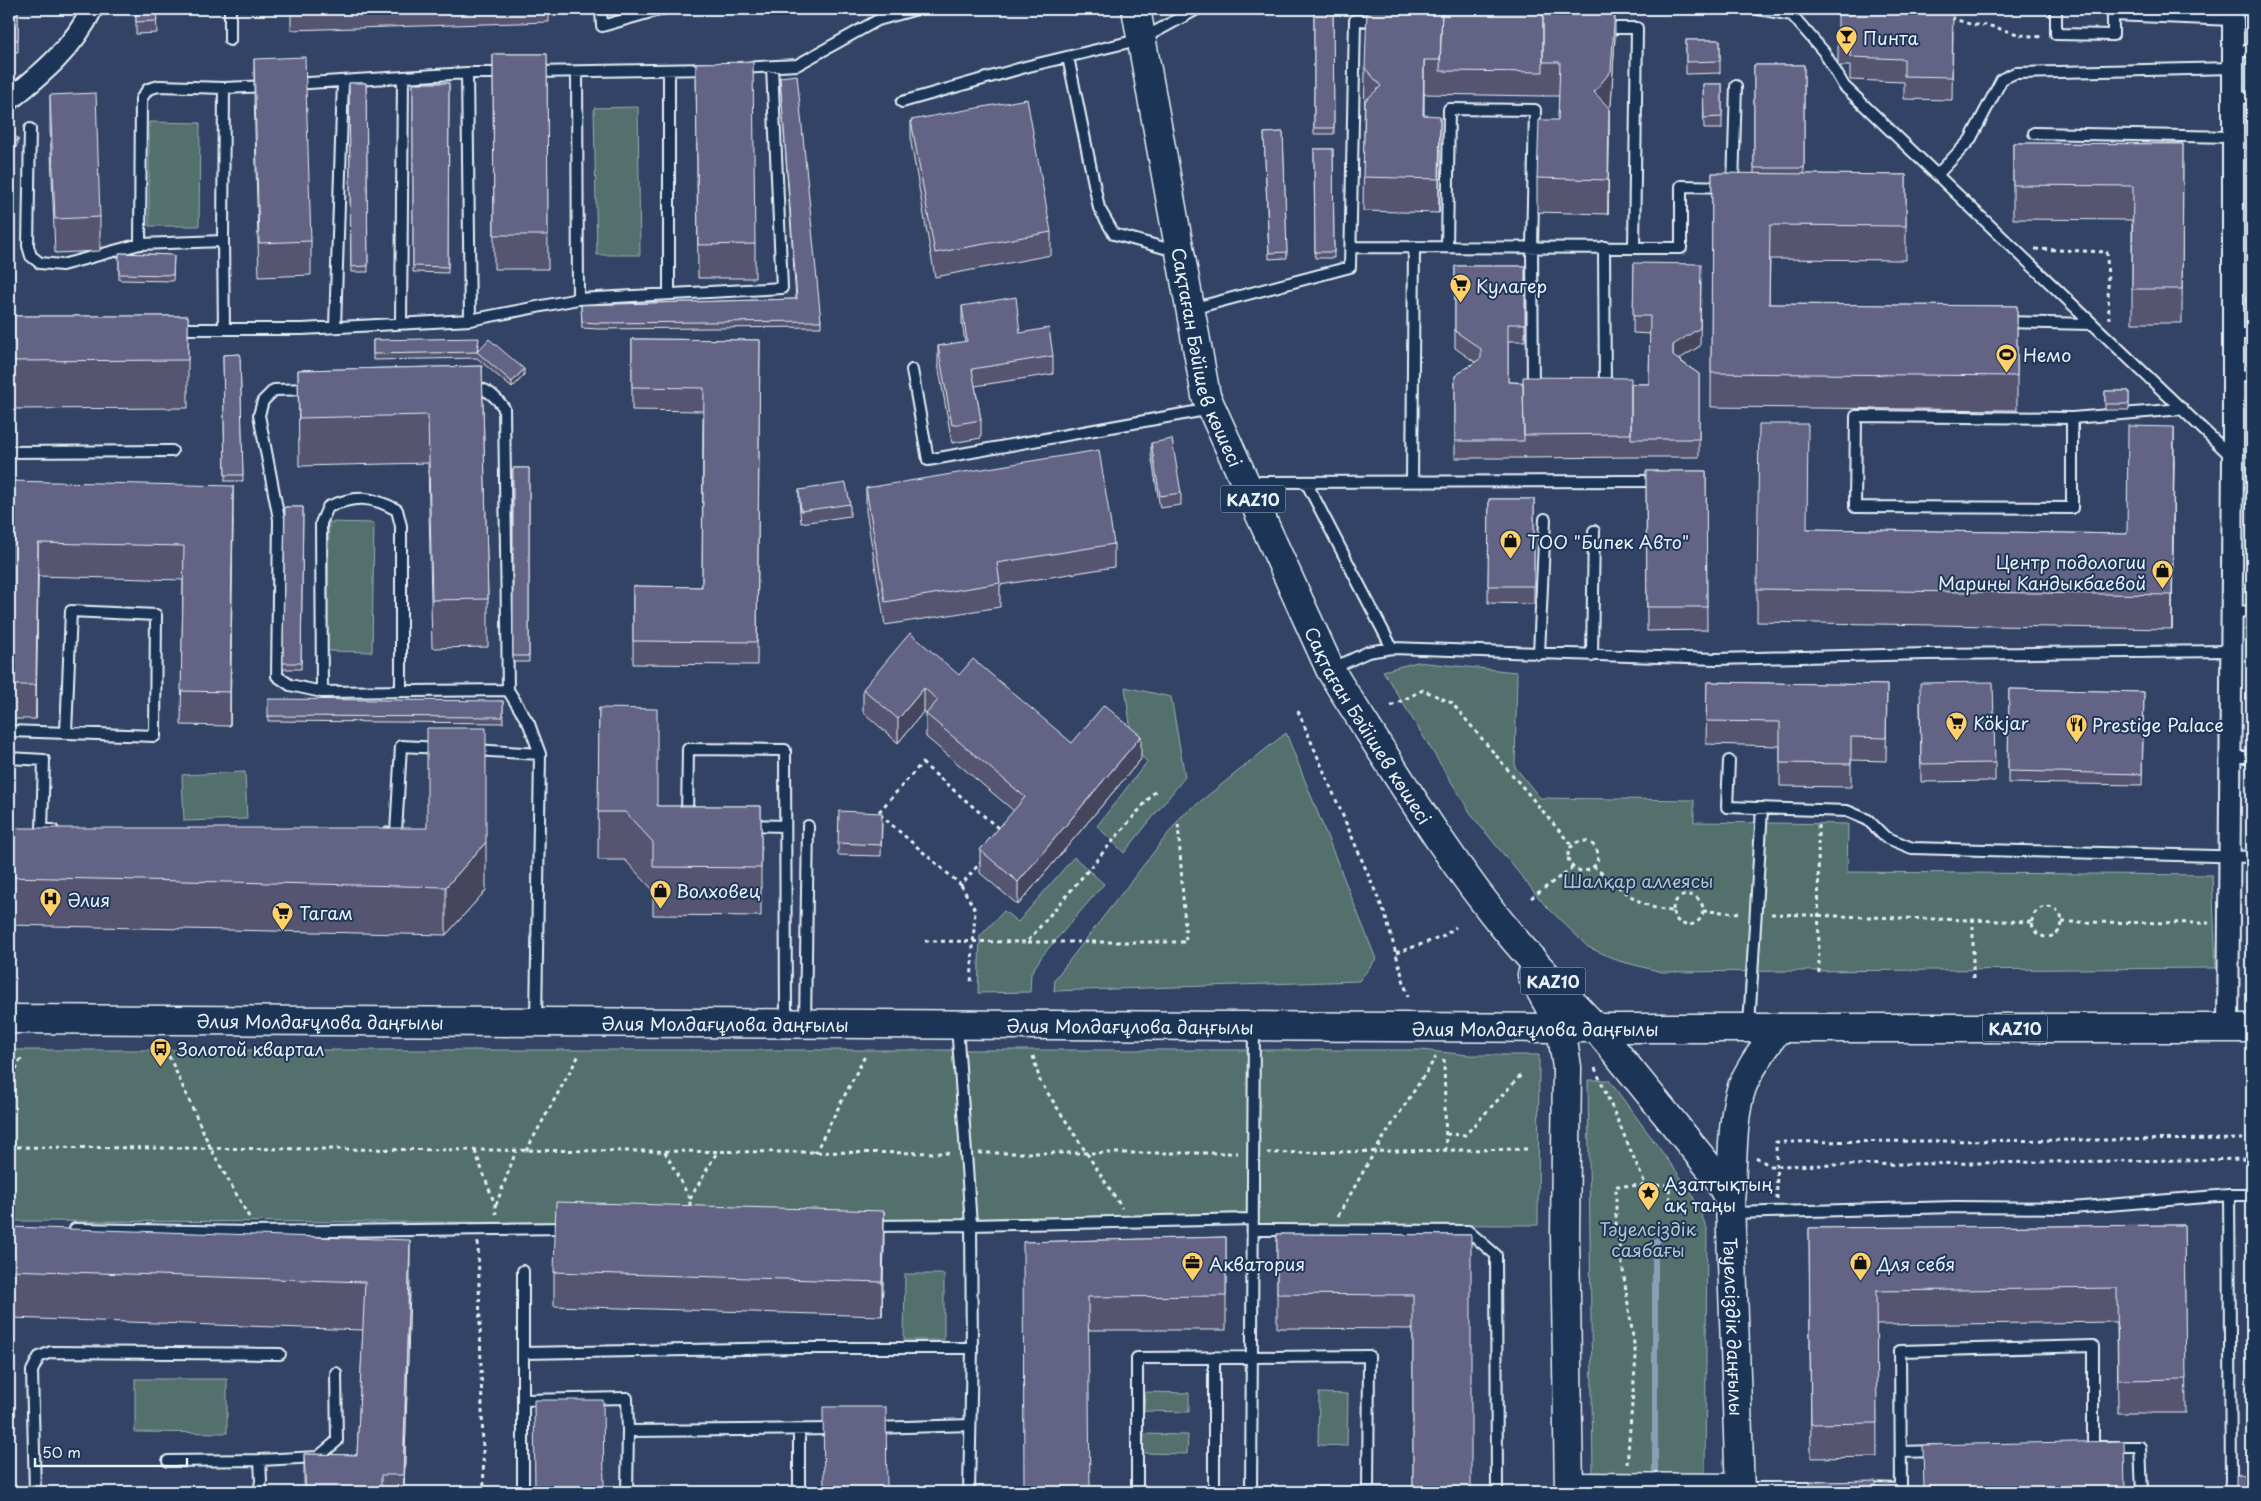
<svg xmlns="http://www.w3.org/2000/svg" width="2261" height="1501" font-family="'Playpen Sans',sans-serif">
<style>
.green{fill:#526f6d;stroke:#9db0b2}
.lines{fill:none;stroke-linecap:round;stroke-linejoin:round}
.stream{stroke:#889fb8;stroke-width:6}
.lane-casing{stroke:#e8f1f8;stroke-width:14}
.street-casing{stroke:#e8f1f8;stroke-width:24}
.secondary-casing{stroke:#e8f1f8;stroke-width:31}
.primary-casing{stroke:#e8f1f8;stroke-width:31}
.path{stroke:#e8f1f8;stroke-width:3;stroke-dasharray:4 4;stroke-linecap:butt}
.lane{stroke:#1d3557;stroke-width:10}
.street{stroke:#1d3557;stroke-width:20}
.secondary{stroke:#1d3557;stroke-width:28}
.primary{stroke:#1d3557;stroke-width:28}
.wall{fill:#555572;stroke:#e8f1f8}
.shaded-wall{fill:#45455d;stroke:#e8f1f8}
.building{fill:#636385;stroke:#e8f1f8}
.labels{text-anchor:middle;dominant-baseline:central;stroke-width:4;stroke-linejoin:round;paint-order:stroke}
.shield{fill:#1d3557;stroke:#abb9c8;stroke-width:1}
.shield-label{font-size:16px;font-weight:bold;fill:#e8f1f8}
.poi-label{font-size:18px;fill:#e8f1f8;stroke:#1d3557;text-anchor:start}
.street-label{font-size:18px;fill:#e8f1f8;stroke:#1d3557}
.park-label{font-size:18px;fill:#b4c4c7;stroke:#1d3557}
</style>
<rect width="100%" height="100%" fill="#324365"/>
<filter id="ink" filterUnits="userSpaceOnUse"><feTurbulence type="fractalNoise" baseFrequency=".02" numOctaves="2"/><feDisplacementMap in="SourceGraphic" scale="10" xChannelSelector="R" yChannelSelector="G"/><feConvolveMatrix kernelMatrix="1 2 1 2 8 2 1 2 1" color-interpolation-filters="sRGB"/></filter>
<g filter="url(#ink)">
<path class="green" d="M638,107l2,148h-43l-3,-147z
M149,122l51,1 -1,103h-50z
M329,522l45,1 -2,129 -45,-1z
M1417,662l100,10 -2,95 25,31 154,2v22l154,2 -1,48 365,3 4,93 -554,4 -43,-11 -31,-14 -44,-43 -71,-87 -90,-146z
M1125,687l46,10 14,80 -61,76 -27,-27 50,-64 -14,-16z
M1286,733l90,226 -17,22 -305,10 1,-12 126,-162z
M245,772l2,47 -63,2 -2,-46z
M1074,857l30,27 -62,72 -11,17 -1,19 -52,1 2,-57 24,-25 14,11z
M9,1050h1411l49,5h70l-1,170 -1529,-4z
M1588,1080h21l81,110 17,38 -2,250 -112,-1z
M905,1274h39v66h-40z
M135,1379h92v54l-92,-1z
M1145,1392l44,1v19l-45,-1z
M1319,1393l29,1 -1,52 -29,-1z
M1144,1434l44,1 -1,19 -44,-1z"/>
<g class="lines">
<path class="stream" d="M1655,1482v-239l16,-15"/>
<defs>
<path id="lane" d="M230,9v31
M601,9l1,17 60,-17
M1758,9l34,6 32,37 20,34 389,372
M2056,9v25l57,1v-26
M2113,15l120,5
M1603,28h34l-3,220
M2233,51h19
M1068,57l31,151 15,26 65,18
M739,68l58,-3 81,-45 39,-11
M669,70v223
M534,72l176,-3
M577,72l1,227 204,-11 -10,-221
M507,73h-40l3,247 108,-21
M293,84l174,-11
M224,88l42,-2
M2233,97l19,1
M902,102l127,-36 113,-27 55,-30
M30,129l-2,117 3,10 9,7 22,2 78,-21 83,-3 1,-153 -65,-2 -11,3 -7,10 -1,145
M2034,133l199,4
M1937,175l33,-35 32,-61 13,-6 218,-5
M223,241l1,88
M1351,247l330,1v-62l52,1 3,-101
M1447,247l2,-138 86,1 -3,137 1,142
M1191,309l159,-42 5,-247 24,1
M2004,322l87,2
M401,323l2,-246
M335,327l8,-246
M175,329h127l168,-9
M2233,334h19
M912,370l16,90 283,-51
M2233,375l19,1
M470,387c16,0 25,9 34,21l4,282
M311,389l-37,1 -11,11 -4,14 20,104 -2,157 13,9 32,7
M1602,389h3l-1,-142
M1856,416l216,2v90l-217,-1z
M2072,418l111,-9
M9,452l163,-1
M1248,482l411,-1
M1306,482l86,166
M1412,482l2,-235
M2232,612l20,-1
M1539,654l6,-135
M1592,656l2,-125
M1331,669l37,-17 24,-4 324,11 210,-5 306,-3
M401,691v-165l-4,-16c-26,-14 -42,-15 -69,-3l-7,16 1,169 186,-2 21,34 11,30 -4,268
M9,731l146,5 1,-121 -85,-4 -5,122
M473,750l67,4
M2230,757h22
M9,758l35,2 -2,70h11
M1729,761l-2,46 120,4 21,9 17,17 27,11 340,9
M687,818l1,-69 97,1 1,272
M747,825l38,1
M388,833h8l5,-87 40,2
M805,1022l3,-196
M1749,1026l13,-218
M1732,1213l223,-6 117,1 157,-13
M873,1226l98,-1 -14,-200
M75,1229l177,3 316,-4
M1253,1230l215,1 28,24 1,237
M523,1353l274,-5h175
M1214,1357v135
M523,1400l104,-2 1,33 209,-2
M874,1428l96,-3
M1901,1452l36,-1
M168,1461l92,-1
M2231,1481l-2,-286h23
M1742,1488h80
M1864,1488l37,1 -1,-138 193,-5v101h47l2,45
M35,1492l-3,-121 7,-14 12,-5 229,2
M259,1492l2,-11 -1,-21 58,-3 19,-16 -1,-68
M523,1492v-221
M627,1492l1,-61
M799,1492v-62
M969,1492l3,-144 -1,-123 282,-6
M1137,1492v-134l232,-2 -1,136
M1251,1492l3,-466
M2230,1492l1,-11 21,1"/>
<path id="street" d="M9,100c33,-26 65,-53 83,-91
M2228,1029l5,-570v-439"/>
<g id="secondary">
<path id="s1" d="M9,1019l1552,9 6,39 -2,166 4,259"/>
<path id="s2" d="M1596,1028l122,150 12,24 10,290"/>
<path d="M1569,1487l172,1"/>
</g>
<g id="primary">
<path id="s3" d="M1136,9l70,387 124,273 10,17c54,83 105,170 169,247 27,33 58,64 87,95"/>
<path d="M1532,975l29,53h691"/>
<path d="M1730,1202c3,-34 1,-84 12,-115 8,-21 24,-40 36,-59"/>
</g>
</defs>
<use href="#lane" class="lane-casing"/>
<use href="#street" class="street-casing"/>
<use href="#secondary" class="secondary-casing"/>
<use href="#primary" class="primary-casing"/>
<path class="path" d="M1951,18l22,7h14l34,10 21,2
M2035,249l72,3 2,67
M1391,706l32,-16 29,13 120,143
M1298,711l87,203 23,83
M922,763l83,71 -44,51 -83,-72z
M1818,825l1,152
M1568 856a15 15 0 1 1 30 0a15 15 0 1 1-30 0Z
M1593,866c25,20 47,44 81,45
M961,885l14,25 -4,75
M1673 910a15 15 0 1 1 30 0a15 15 0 1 1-30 0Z
M1531,898l42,-31
M2032 922a15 15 0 1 1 30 0a15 15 0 1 1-30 0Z
M1703,911l39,2
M1771,914l262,8
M2062,922l147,1
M925,941l102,1 130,-153
M1028,942h158l-8,-120
M1396,953l46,-16 14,-10
M1973,978v-58
M169,1056l42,93 38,68
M1033,1056l7,25 82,127
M1444,1059l2,91
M1595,1068l51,118
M9,1084l13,-27
M1446,1134l19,1 58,-62
M9,1147l942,6
M475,1151l20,54 1,9
M526,1151l53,-96
M665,1152l25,47v9
M815,1153l50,-97
M979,1153h259
M1267,1153l261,-4
M1756,1157l14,9 482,-7
M690,1199l27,-47
M1777,1199l-1,-57 476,-3
M496,1205l20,-54
M1338,1216l37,-65 61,-94
M478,1242l6,250
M1627,1464l9,-107 -20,-133v-38l53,-1 1,27"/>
<use href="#lane" class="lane"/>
<use href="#street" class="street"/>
<use href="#secondary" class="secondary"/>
<use href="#primary" class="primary"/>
</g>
<path class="wall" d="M9,9h9v43h-9z
M136,9h20l1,24 -21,1z
M291,9h258v13l-258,8z
M1314,9h19l1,125h-20z
M1442,9l173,28 -4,68 -2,3v34l-1,72 -71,-2v-34l21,-58 1,-24h-16v-1v1l-119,-2v21l16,34 -1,64 -76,-2 2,-143z
M1851,15l102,16 -1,69 -48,-1v-17l-54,-2v-14h-12v-23z
M1686,40h34v33l-34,1z
M493,54h54l1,215h-54z
M254,59l57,182v34l-52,2 -5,-184z
M696,63l59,181v34h-57z
M1754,65h50v109l102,1v85l-136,-1 -1,45 248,2v104l-306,-3 1,-234 42,1z
M780,77l41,244v6l-223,2 -16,-1 -1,-23 215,-6z
M349,83h17l2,189h-17z
M413,83h36l-1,190 -35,-1z
M1703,84h19v45h-18z
M50,95l50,122v34l-45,2 -5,-124z
M911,120l140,112v23l-116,22 -24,-134z
M1283,132l4,126 -18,1 -5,-126z
M2013,143l170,1 -1,179h-50v-103l-119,-1z
M1314,149h19l1,109h-19z
M119,253l55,2 -1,26 -54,-1z
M1634,263l66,83 -22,13 21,15v83h-68l-107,1v-2v2h-69v-82l20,-14 -20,-14v-82h70v75h-17v41l141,2 1,-50 -17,-1z
M962,306l58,27 33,23v18l-78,12 6,34v18l-29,5 -14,-79v-18l27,-4 -3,-19z
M9,316h179v92l-179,1z
M632,339l128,1 -3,325 -124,-1v-78l69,1 1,-176 -71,-1z
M373,340l106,4 -1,7 46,24 -12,13 -35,-30 -104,2z
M240,354l3,127h-18l-2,-126z
M482,366l6,233v48l-56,1 -4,-185 -129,3 -1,-96z
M2105,391h24v19h-24z
M1151,443l30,50v12l-21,3 -9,-54z
M2174,461l-2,168 -415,-7v-33l51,-60 319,5z
M513,468h16v194h-16z
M1646,471h60l1,159 -60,1z
M9,481l224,38 -3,207 -49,-1 2,-145 -145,-4 -2,143h-27z
M866,488l248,56v23l-114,18v22l-115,18 -19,-114z
M799,490l51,14v12l-49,7 -2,-21z
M1489,499h45v105l-46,-1z
M285,507h18l-2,162h-18z
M959,675l113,68 69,16 -123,146 -38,-32v-23l34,-39 -88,-74v-24l-2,-2 -26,32 -35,-31v-23z
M1707,682l180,3 -1,76 -35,-1v27l-71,-1v-40l-74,-2z
M2009,689l135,3 -2,93 -134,-2z
M503,701v22l-235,-2v-5z
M1920,701l75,62v18l-74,1z
M599,708l58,98h104v110l-108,-1v-25l-28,-30h-27z
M882,824l-1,32 -43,-1v-12z
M9,828l477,62 -40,45 -437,-10z
M2184,1225l2,188h-68l-1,-91 -241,3 1,132 -66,1 -2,-230z
M9,1227l401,61 -6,204h-100v-38l53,1 6,-125 -354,-12z
M1277,1234l194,1 -58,252v-158l-136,-1z
M1226,1237v93h-138l-65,-88z
M884,1245l-2,71 -328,-10v-34z"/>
<path class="shaded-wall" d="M1615,9v28l-4,68 -17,21v-34z
M1424,60v34l-1,55v-34z
M1609,108v34l-1,72v-34z
M1440,116v33l-1,64v-34z
M18,138v5l-9,19v-6z
M1701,282l-1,64 -27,17v-18z
M524,369v6l-12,13v-6z
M2174,427v34l-2,168v-34z
M233,486v33l-3,207v-34z
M38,543v33l-2,143v-34z
M924,688v23l-26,32v-24z
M1141,736v23l-123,146v-23z
M486,842v48l-40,45v-48z
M884,1211v34l-2,71v-34z
M410,1240v48l-6,204h-1z"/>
<path class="building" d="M9,9h9v31h-9z
M136,9h20l1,12 -21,1z
M1314,9h19l1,119h-20z
M1367,9h75l-2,51h-16l-1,55 17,1 -1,63 -76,-2 2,-76 16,-15 -16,-18z
M1442,9l101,3v60l-103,-1z
M1543,9h72l-4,62 -17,21 15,16 -1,72 -71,-2 2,-58h19l1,-30 1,-28h-17z
M1851,9h102l-1,68 -48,-1v-17l-54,-2 1,-14h-13v-28h13z
M1686,40h34v21l-34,1z
M493,54h54l1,181h-54z
M305,57l6,184 -52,2 -5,-184z
M753,62l2,182 -57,1 -2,-182z
M1754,65h50v103h-50z
M797,75l24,246 -223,2 -16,-1 -1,-17 216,-6 -17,-222z
M349,83h17l2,183 -17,1z
M413,83h36l-1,184 -35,-1z
M1703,84h19v33l-18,1z
M96,93l4,124 -45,2 -5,-124z
M1027,99l24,133 -116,21 -24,-133z
M1283,132l4,120 -18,1 -5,-120z
M9,133l9,5 -9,18z
M2013,143l170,1 -1,145h-50l1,-103 -120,-1z
M1314,149h19l1,103h-19z
M1712,173l194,2v51l-136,-1 -1,79 248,2v70l-306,-3z
M119,253l55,2 -1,20 -54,-1z
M1634,263l67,1 -1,64 -27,17v11l26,18v65h-68v-55h18l1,-68h-17z
M1455,266h70v58h-17v58l15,1 1,58h-69v-65l26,-18v-9l-26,-18z
M1016,297l4,36 29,-5 4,28 -81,13 9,51 -29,5 -14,-79 29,-5 -5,-35z
M9,316h179v44l-179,1z
M479,338l-2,14 12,-13 35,30 -12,13 -35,-30 -104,2v-14z
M632,339l128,1 -3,302 -124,-1v-55l69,1 2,-199 -72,-1z
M240,354l3,121h-18l-2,-120z
M482,366l6,233 -56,1 -4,-185 -129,3 -1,-48z
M1523,377l108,1v56l-107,1z
M2105,391h24v13h-24z
M1759,424h49l-1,105 320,5 1,-108 46,1 -2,168 -415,-6z
M1172,439l9,54 -21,3 -9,-53z
M1099,450l15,94 -117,19 3,20 -115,19 -19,-114z
M513,468h16v188h-16z
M1646,471h60l1,136h-60z
M9,481l224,5 -3,206 -49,-1 3,-145 -146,-3 -2,142h-27z
M846,483l4,21 -49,7 -2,-21z
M1489,499h45v87h-46z
M285,507h18l-2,156h-18z
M910,633l49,42 14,-16 99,84 32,-38 37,31 -123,146 -38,-32 45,-53 -99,-83 12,-14 -14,-12 -26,31 -35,-30z
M1707,682l180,3 -1,53 -35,-1v27l-71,-1v-41l-74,-1z
M1993,682l2,81 -74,1 -1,-81z
M2009,689l135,3 -2,82 -134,-3z
M268,699l235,2v16l-235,-1z
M599,708l58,1v97h104v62l-108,-1v-25l-28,-30h-27z
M427,728h59v114l-40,45 -437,-10v-49h418z
M839,811l43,2 -1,32 -43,-2z
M556,1202l328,9 -2,71 -328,-10z
M2184,1225l2,154 -68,1 -1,-92 -241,3 1,132 -66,1 -2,-196z
M9,1227l401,13 -7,235h-22v17h-75l-2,-38 53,1 8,-173 -356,-12z
M1277,1234l194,1v257h-153v-5h95v-192l-136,-1z
M1226,1237v59l-138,1 2,193 80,2h-146l-1,-250z
M534,1400h69l1,90 220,-1 -1,-82h63l1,85h-352z
M2124,1441l1,51h-201l-1,-47z
M2236,1475h16v17h-16z
M1876,1481v11h-66v-10z"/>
</g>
<defs>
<symbol id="bar-pin" viewBox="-11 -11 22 30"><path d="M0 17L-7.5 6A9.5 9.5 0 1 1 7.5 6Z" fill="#ffd166" stroke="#1d3557"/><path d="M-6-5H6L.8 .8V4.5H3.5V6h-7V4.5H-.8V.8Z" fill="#111"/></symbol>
<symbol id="supermarket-pin" viewBox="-11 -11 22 30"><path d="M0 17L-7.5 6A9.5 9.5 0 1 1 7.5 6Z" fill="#ffd166" stroke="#1d3557"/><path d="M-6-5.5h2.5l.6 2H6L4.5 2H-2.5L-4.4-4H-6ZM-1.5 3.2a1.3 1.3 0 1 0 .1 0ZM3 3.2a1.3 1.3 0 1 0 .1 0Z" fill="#111"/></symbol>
<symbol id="stadium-pin" viewBox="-11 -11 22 30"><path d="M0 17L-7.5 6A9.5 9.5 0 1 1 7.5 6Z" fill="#ffd166" stroke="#1d3557"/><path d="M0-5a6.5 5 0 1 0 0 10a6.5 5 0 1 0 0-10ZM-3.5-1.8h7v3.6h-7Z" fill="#111"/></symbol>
<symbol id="shop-pin" viewBox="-11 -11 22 30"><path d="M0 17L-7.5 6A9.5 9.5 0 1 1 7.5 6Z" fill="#ffd166" stroke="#1d3557"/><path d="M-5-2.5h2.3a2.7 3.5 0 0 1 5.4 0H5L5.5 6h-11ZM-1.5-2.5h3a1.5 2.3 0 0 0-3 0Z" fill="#111"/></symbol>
<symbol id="restaurant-pin" viewBox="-11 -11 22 30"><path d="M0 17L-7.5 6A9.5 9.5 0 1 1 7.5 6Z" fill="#ffd166" stroke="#1d3557"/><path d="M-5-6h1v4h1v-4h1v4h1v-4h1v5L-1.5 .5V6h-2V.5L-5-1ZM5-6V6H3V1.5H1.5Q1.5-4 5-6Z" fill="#111"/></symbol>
<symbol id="hospital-pin" viewBox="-11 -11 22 30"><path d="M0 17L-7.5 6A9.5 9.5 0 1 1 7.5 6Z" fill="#ffd166" stroke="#1d3557"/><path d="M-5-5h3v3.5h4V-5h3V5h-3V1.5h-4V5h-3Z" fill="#111"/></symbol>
<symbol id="bus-pin" viewBox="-11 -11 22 30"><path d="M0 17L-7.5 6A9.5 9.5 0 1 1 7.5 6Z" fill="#ffd166" stroke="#1d3557"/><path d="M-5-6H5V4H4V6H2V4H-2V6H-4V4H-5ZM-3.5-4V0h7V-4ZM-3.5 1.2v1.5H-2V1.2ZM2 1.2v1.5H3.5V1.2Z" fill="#111"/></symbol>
<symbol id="sight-pin" viewBox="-11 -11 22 30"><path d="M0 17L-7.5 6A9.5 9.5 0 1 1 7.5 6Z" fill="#ffd166" stroke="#1d3557"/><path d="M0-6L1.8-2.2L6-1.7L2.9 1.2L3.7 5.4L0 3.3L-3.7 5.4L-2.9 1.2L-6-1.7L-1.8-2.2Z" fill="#111"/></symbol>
<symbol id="office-pin" viewBox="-11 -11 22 30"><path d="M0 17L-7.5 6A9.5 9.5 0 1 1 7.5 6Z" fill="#ffd166" stroke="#1d3557"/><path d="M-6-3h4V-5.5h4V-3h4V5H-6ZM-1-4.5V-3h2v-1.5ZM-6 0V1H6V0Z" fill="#111"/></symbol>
</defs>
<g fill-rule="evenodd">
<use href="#bar-pin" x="1834" y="24" width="25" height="34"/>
<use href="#supermarket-pin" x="1448" y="272" width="25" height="34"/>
<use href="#stadium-pin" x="1994" y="342" width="25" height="34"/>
<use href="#shop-pin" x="1498" y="528" width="25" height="34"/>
<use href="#shop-pin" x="2150" y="558" width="25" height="34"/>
<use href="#supermarket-pin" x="1944" y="710" width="25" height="34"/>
<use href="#restaurant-pin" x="2064" y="712" width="25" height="34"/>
<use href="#shop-pin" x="648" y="878" width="25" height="34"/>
<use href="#hospital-pin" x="38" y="886" width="25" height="34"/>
<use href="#supermarket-pin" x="270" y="900" width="25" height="34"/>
<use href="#bus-pin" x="148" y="1036" width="25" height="34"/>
<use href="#sight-pin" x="1636" y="1180" width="25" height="34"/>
<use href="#office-pin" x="1180" y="1250" width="25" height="34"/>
<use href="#shop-pin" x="1848" y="1250" width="25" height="34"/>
</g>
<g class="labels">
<g class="shield">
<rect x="1220.5" y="485.5" width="65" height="27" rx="4"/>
<rect x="1520.5" y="967.5" width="65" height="27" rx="4"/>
<rect x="1982.5" y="1014.5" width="65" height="27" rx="4"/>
</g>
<g class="shield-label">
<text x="1253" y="499">KAZ10</text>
<text x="1553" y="981">KAZ10</text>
<text x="2015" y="1028">KAZ10</text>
</g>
<g class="poi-label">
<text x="1863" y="37">Пинта</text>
<text x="1476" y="285">Кулагер</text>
<text x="2023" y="354">Немо</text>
<text x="1527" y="541">ТОО "Бипек Авто"</text>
<text x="2146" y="561" text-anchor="end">Центр подологии<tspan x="2146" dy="21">Марины Кандыкбаевой</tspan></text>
<text x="1973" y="722">Kökjar</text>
<text x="2092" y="724">Prestige Palace</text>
<text x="676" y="890">Волховец</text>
<text x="67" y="899">Әлия</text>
<text x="299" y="912">Тагам</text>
<text x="177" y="1048">Золотой квартал</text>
<text x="1664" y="1183">Азаттықтың<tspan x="1664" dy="21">ақ таңы</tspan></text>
<text x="1209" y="1263">Акватория</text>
<text x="1877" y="1263">Для себя</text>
</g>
<g class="street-label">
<text stroke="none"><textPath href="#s3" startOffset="356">Сақтаған Бәйішев көшесі</textPath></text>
<text stroke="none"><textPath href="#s3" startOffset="761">Сақтаған Бәйішев көшесі</textPath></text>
<text stroke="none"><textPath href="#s1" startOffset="311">Әлия Молдағұлова даңғылы</textPath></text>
<text stroke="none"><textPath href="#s1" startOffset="716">Әлия Молдағұлова даңғылы</textPath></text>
<text stroke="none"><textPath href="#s1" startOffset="1121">Әлия Молдағұлова даңғылы</textPath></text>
<text x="1535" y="1028">Әлия Молдағұлова даңғылы</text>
<text stroke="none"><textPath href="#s2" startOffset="345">Тәуелсіздік даңғылы</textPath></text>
</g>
<g class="park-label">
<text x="1638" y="880">Шалқар аллеясы</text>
<text x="1648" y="1228">Тәуелсіздік<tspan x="1648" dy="21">саябағы</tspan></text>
</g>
</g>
<rect width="2261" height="1501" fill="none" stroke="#1d3557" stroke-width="30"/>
<rect x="15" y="15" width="2231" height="1471" fill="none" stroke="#e8f1f8" stroke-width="2" filter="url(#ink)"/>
<path d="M35 1458v8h152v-8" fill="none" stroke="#e8f1f8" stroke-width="2.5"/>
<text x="42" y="1458" font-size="15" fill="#e8f1f8" stroke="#1d3557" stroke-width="4" paint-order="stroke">50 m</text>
</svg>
